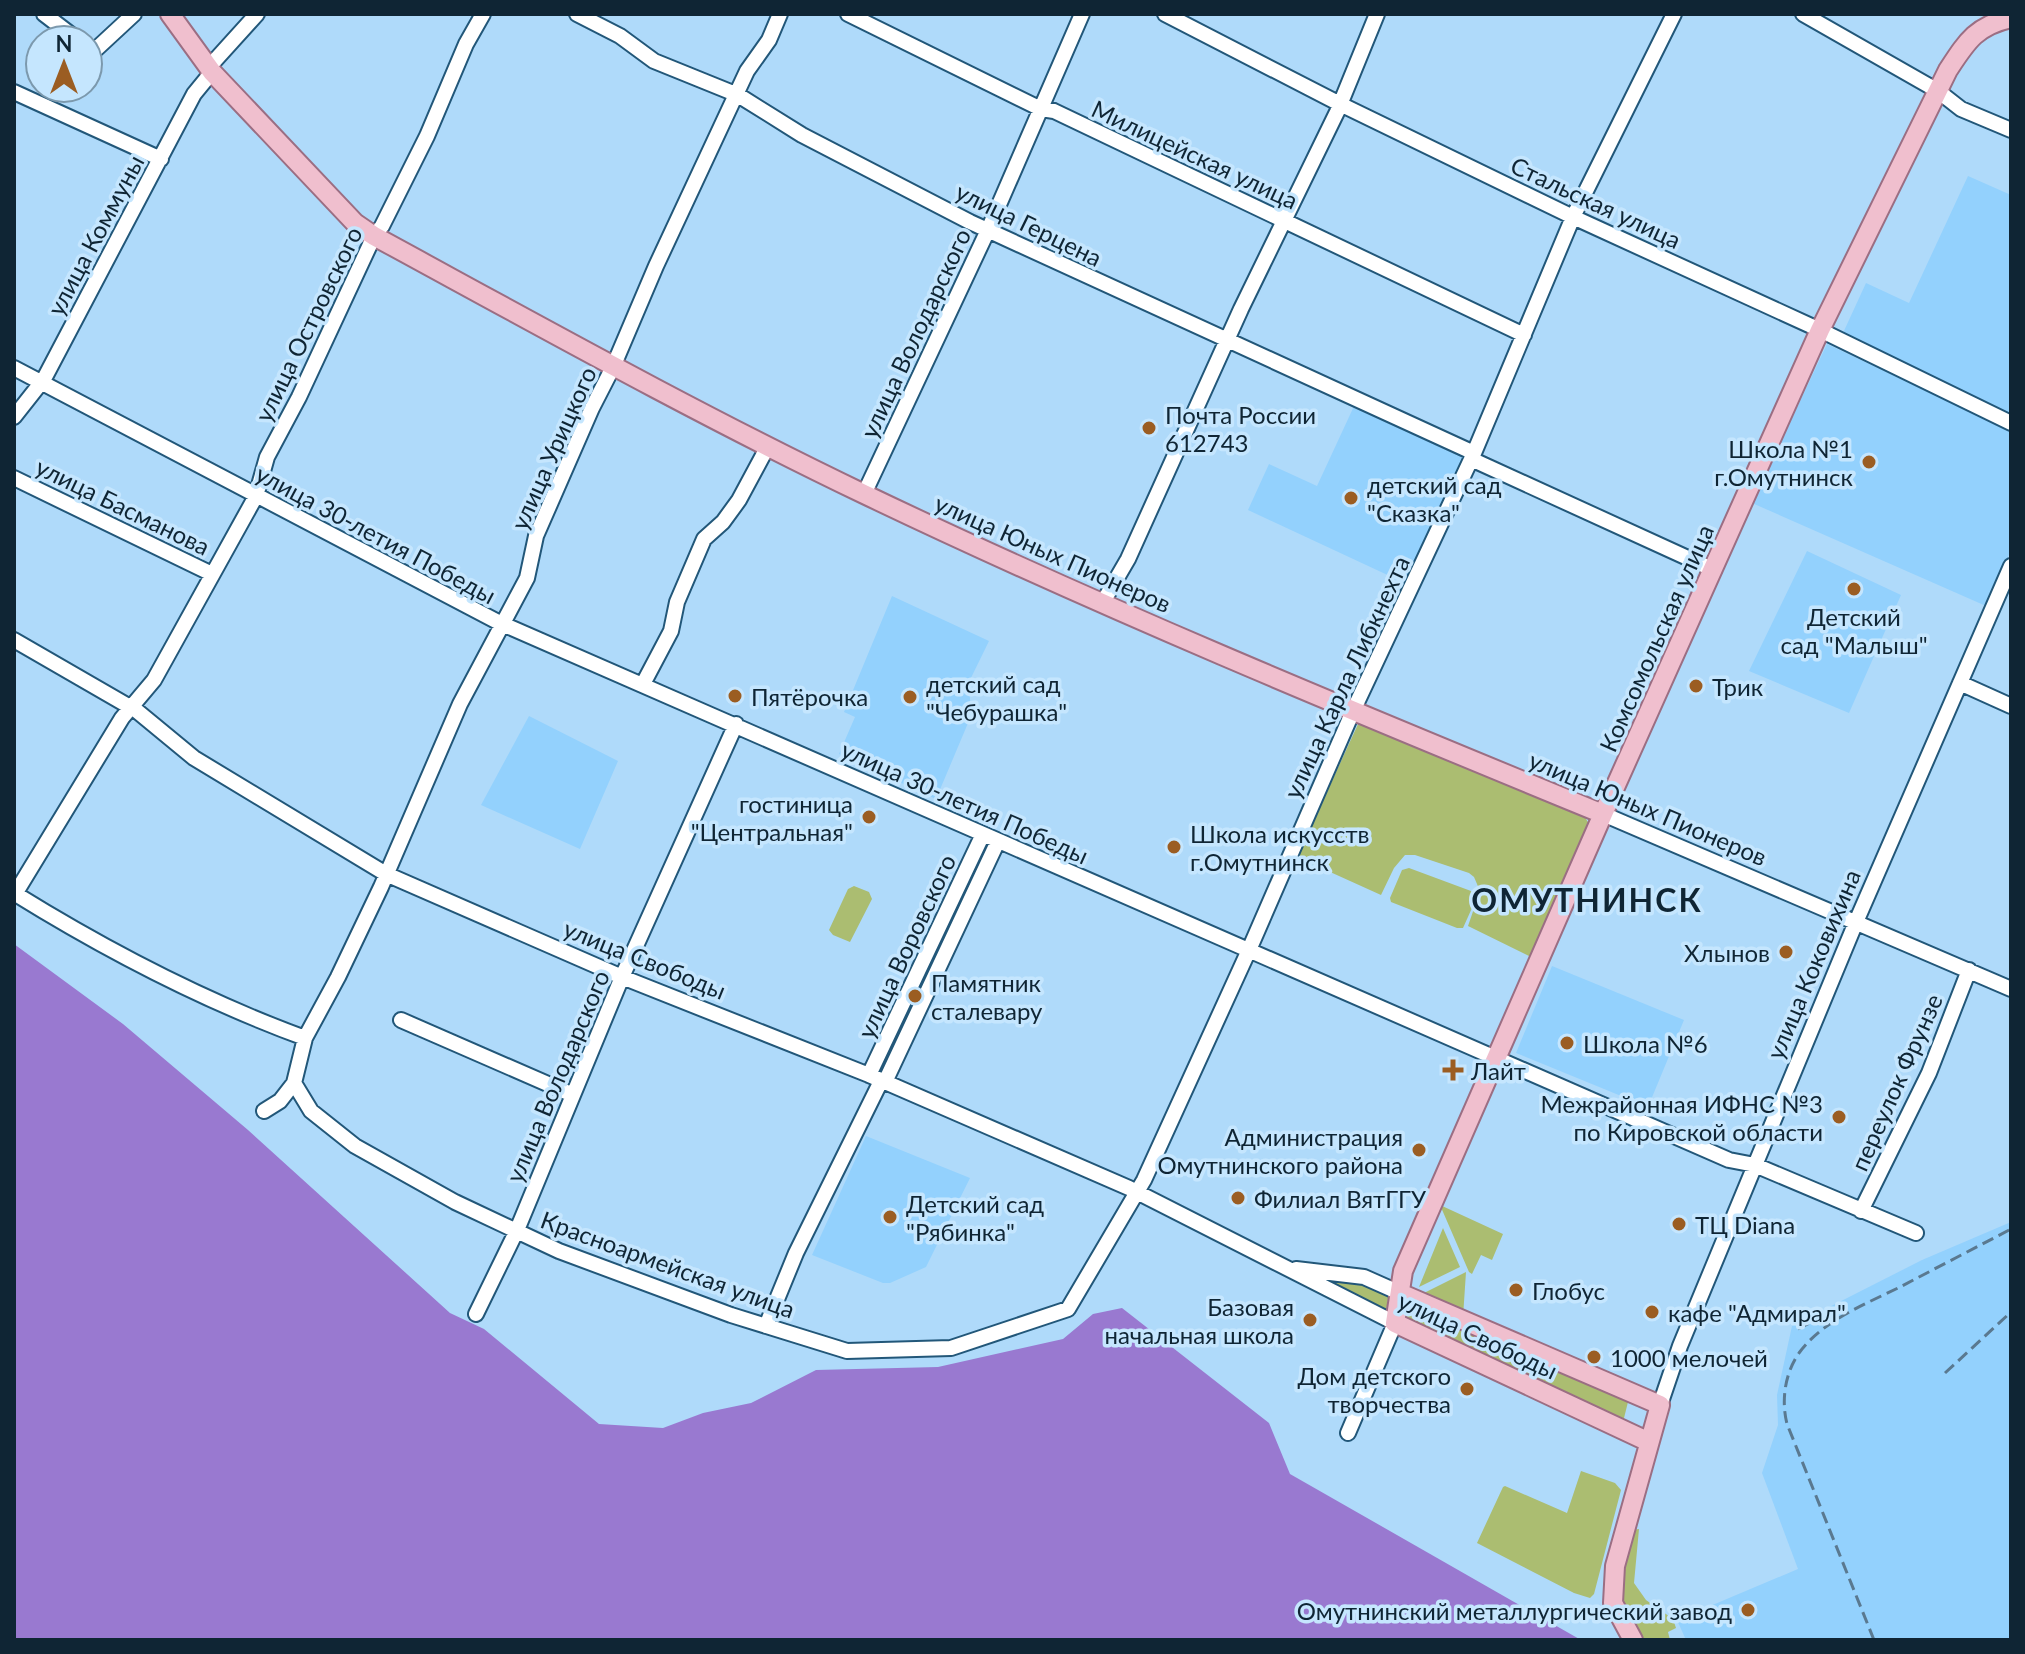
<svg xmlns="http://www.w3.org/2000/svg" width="2025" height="1654" font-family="Lato,sans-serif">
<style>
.built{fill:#93d1fd}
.green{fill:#abbd71}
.water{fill:#9979d0}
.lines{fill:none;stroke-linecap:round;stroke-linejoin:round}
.minor-casing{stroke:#225779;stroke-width:18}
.major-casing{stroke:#9b6e83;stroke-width:22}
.minor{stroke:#fff;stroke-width:14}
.major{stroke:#f0bfce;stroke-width:18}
.rail{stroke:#5a7990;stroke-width:3;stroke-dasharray:12 6;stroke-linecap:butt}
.poi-dot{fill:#9b5d22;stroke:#c5e6fe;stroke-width:3}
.labels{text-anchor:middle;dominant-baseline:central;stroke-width:7;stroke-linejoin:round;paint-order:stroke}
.street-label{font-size:24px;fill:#0f2534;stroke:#c5e6fe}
.poi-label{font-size:24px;fill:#0f2534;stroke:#c5e6fe;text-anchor:start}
.district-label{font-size:32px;font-weight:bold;letter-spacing:2px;fill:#0f2534;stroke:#c5e6fe}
</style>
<rect width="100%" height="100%" fill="#afdafa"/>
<path class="built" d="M1968,176l43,19v219l-168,-81 23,-50 43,20z
M1827,344l184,87v119l-25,56 -234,-103z
M1355,404l114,52 -60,129 -161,-75 21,-46 48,22z
M1807,551l94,44 -52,118 -100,-42z
M892,596l97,45 -20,41 2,34 -35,83 -97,-45 16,-37 -11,-5z
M529,716l89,45 -38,88 -99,-44z
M1552,966l132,54 -36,87 -132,-54z
M866,1136l104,42 -44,89 -36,16h-7l-71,-28z
M2011,1222v418h-325l-9,-20 121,-51 -36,-96 16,-48 -1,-30 15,-69 130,-66z"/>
<path class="green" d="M1359,722l224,92 6,10 -58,133 -63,-31 12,-35 -6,-14 -5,-4 -54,-18h-10l-11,13 -13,27 -84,-38z
M978,856l8,4 -93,196 -8,-3z
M1409,868l62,23 5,8 -13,29h-6l-66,-26 -1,-4 12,-28z
M854,886l15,6 3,7 -22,43 -17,-7 -4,-5 19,-41z
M1440,1205l63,29 -11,26 -11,-5 -9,19 -3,-2z
M1443,1228l17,39 -41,20z
M1466,1272l-3,45 -47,-20z
M1329,1279l37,5 23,10 -3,17 -61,-30z
M1406,1304l218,94 4,4 -5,20 -223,-104z
M1581,1471l34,12 6,7 -27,104 -4,4 -16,-5 -97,-50 26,-56 2,-1 62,27z
M1639,1529l-5,54 12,17 27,19 3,9 -8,4 2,8h-28l-18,-30 -7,-22 15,-58z"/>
<path class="water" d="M14,944l109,80 125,106 202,183 34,16 115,95 64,4 40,-15 48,-10 65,-33 122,-3 125,-28 30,-25 29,-6 147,115 21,51 291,166h-1567z"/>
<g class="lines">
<defs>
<path id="minor" d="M44,14l34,26
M577,14l43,22 34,25 84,34 64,40 168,87 504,231
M848,14l193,95 13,2 470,224
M1165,14l175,90 233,113 247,113 191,93
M1803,14l135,77 23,18 50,21
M88,48l5,4 41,-38
M209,67l48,-53
M14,92l147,67
M14,368l484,254 1231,538 26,5 161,68
M14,417l30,-38 150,-285 18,-22
M1471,459l243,111
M14,478l198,96
M864,494l124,-264 94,-216
M1103,602l25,-43 113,-250 96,-197 40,-98
M14,640l123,71 57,47 192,116 236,103 247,98 260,113 266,135 -47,110
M1960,683l51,23
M643,684l28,-53 6,-29 27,-63 19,-17 16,-22 29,-54
M1603,814l408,175
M14,893c92,57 190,108 291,145
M15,894l107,-176 32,-38 102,-184 11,-39 32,-60 75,-161 8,-10 45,-90 39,-92 17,-30
M401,1020l172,75
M869,1075l114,-241
M885,1082l113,-241
M294,1083l17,28 44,35 100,56 104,49 172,64 116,36 104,-3 117,-39 76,-129 105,-230 104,-239 121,-258 99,-236 101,-203
M264,1111l16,-10 14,-18 11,-45 33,-61 43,-90 79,-183 67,-126 9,-42 56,-128 21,-41 43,-101 91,-195 22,-31 11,-26
M1861,1211l68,-138 40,-103
M1296,1269l68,8 36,16
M476,1314l41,-84 105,-253 114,-253
M766,1326l30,-73 85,-172
M1660,1405l20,-59 176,-424 155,-356"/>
<path id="major" d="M170,14l42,58 143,151 19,13c162,88 323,178 490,258 242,116 491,218 739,320
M1400,1293l260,112 -45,161 -2,37 20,37
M1649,1442l-254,-119 8,-52 200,-457 217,-484 128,-260c19,-29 28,-44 63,-52"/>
</defs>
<use href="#minor" class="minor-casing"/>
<use href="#major" class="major-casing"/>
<use href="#minor" class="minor"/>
<use href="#major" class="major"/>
<path class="rail" d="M1798,1329l37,-19
M1945,1373l66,-61
M1874,1640l-87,-216c-6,-24 -2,-51 12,-71 24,-33 67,-49 103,-67 36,-19 73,-38 109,-57"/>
</g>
<g class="poi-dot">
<circle cx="1149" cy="428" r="8"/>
<circle cx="1869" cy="462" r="8"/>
<circle cx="1351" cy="498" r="8"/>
<circle cx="1854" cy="589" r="8"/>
<circle cx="1696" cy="686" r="8"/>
<circle cx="735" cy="696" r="8"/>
<circle cx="910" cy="697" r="8"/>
<circle cx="869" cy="817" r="8"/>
<circle cx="1174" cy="847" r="8"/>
<circle cx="1786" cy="952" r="8"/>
<circle cx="915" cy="996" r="8"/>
<circle cx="1567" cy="1043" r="8"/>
<path d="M1449 1058h8v8h8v8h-8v8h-8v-8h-8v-8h8z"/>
<circle cx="1839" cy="1117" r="8"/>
<circle cx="1419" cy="1150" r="8"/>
<circle cx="1238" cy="1198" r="8"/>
<circle cx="890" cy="1217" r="8"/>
<circle cx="1679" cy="1224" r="8"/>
<circle cx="1516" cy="1290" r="8"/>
<circle cx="1652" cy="1312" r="8"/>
<circle cx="1310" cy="1320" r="8"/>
<circle cx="1594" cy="1357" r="8"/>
<circle cx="1467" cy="1389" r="8"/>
<circle cx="1748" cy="1610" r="8"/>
</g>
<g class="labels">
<g class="street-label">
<text transform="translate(1195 154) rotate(25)">Милицейская улица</text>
<text transform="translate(1596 202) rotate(25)">Стальская улица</text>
<text transform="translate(1029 224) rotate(26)">улица Герцена</text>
<text transform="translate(95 235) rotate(-62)">улица Коммуны</text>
<text transform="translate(308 324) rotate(-64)">улица Островского</text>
<text transform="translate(915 333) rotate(-65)">улица Володарского</text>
<text transform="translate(553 448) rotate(-66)">улица Урицкого</text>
<text transform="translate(123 506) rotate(26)">улица Басманова</text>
<text transform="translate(376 534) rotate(28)">улица 30-летия Победы</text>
<text transform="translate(1053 553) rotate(24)">улица Юных Пионеров</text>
<text transform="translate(1656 638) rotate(-66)">Комсомольская улица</text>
<text transform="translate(1346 677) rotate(-65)">улица Карла Либкнехта</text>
<text transform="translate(965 802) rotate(24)">улица 30-летия Победы</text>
<text transform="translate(1648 808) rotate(23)">улица Юных Пионеров</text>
<text transform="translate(906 946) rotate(-65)">улица Воровского</text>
<text transform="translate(645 959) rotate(22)">улица Свободы</text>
<text transform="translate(1813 964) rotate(-67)">улица Коковихина</text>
<text transform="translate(557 1076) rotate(-67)">улица Володарского</text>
<text transform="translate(1896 1082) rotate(-66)">переулок Фрунзе</text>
<text transform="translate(668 1264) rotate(20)">Красноармейская улица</text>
<text transform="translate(1478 1335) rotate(25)">улица Свободы</text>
</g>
<g class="poi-label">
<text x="1165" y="414">Почта России<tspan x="1165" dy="28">612743</tspan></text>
<text x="1853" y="448" text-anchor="end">Школа №1<tspan x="1853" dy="28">г.Омутнинск</tspan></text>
<text x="1367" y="484">детский сад<tspan x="1367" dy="28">"Сказка"</tspan></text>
<text x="1854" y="616" text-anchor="middle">Детский<tspan x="1854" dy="28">сад "Малыш"</tspan></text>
<text x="926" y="683">детский сад<tspan x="926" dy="28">"Чебурашка"</tspan></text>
<text x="1712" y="686">Трик</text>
<text x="751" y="696">Пятёрочка</text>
<text x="853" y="803" text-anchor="end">гостиница<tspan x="853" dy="28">"Центральная"</tspan></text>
<text x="1190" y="833">Школа искусств<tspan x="1190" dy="28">г.Омутнинск</tspan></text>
<text x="1770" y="952" text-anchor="end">Хлынов</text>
<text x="931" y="982">Памятник<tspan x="931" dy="28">сталевару</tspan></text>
<text x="1583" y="1043">Школа №6</text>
<text x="1471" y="1070">Лайт</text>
<text x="1823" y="1103" text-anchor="end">Межрайонная ИФНС №3<tspan x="1823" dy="28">по Кировской области</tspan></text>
<text x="1403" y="1136" text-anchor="end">Администрация<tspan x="1403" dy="28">Омутнинского района</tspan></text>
<text x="1254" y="1198">Филиал ВятГГУ</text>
<text x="906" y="1203">Детский сад<tspan x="906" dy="28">"Рябинка"</tspan></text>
<text x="1695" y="1224">ТЦ Diana</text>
<text x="1532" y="1290">Глобус</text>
<text x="1294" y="1306" text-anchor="end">Базовая<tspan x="1294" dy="28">начальная школа</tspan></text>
<text x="1668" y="1312">кафе "Адмирал"</text>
<text x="1610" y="1357">1000 мелочей</text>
<text x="1451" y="1375" text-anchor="end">Дом детского<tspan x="1451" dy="28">творчества</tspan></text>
<text x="1732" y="1610" text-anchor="end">Омутнинский металлургический завод</text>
</g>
<g class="district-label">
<text x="1587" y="899">ОМУТНИНСК</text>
</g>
</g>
<rect width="2025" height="1654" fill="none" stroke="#0f2534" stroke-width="32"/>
<g transform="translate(64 64)"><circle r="38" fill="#c5e6fe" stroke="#7c99ad" stroke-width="2"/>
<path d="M0-6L14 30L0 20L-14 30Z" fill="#9b5d22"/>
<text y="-12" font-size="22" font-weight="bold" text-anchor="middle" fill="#0f2534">N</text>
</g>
</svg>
